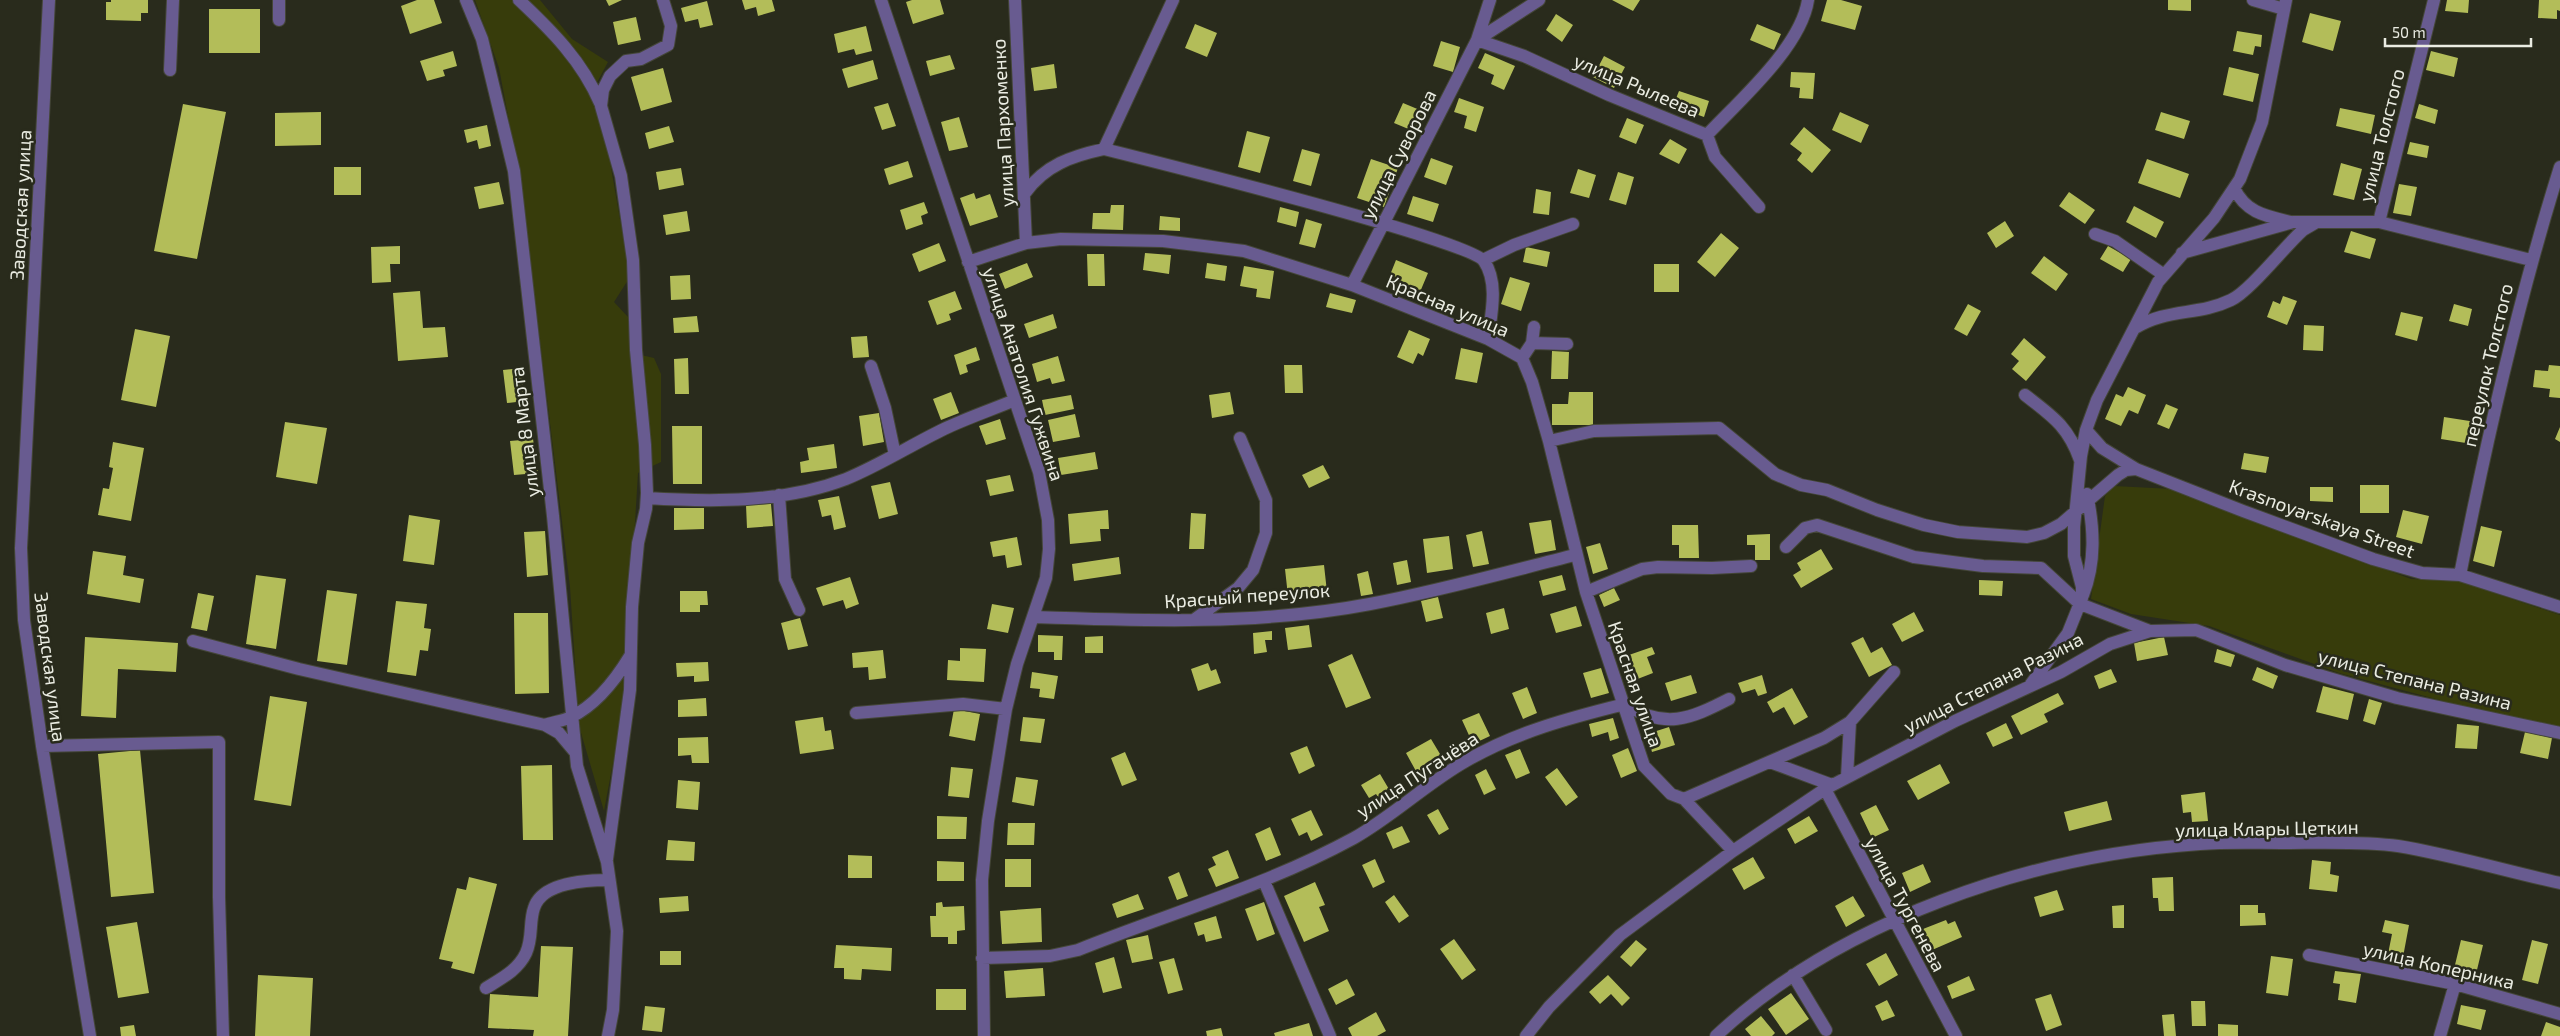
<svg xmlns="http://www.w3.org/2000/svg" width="2560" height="1036" font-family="'Exo 2',sans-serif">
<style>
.green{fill:#373c0b}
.building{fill:#b3bd59}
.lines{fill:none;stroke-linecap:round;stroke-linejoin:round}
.minor-casing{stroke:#444638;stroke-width:14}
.minor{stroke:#685b90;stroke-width:12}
.labels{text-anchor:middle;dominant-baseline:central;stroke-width:5;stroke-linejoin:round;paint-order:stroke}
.street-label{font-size:19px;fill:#eaece2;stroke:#292b1c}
</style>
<rect width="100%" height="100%" fill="#292b1c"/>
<path class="green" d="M475,0h65l32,39 36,23 -16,30 16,58 22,127 -16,25 14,15 13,38 13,3 7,16v88l-23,11 -14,231 -20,107 -25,-85 -9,-139 -49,-402 -22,-117z
M2114,486l59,3 238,90 47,2 102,34v112l-76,-15 -145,-39 -130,-47 -78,-12 -40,-15 14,-103z"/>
<path class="building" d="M111,0h37v13h-7v8l-35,-1v-18h5z
M417,0h17l8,23 -32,11 -9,-28z
M606,0h16l-13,6z
M742,0h30l3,11 -17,5 -2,-9 -11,3z
M912,0h28l4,14 -31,10 -7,-22z
M1612,0h28l-7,11z
M1827,0h14l21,6 -7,24 -34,-9z
M2168,0h23v11l-23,-1z
M2447,0h22l-1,13 -23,-2z
M2539,0h21v11l-3,-1v9l-19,-1z
M707,1l6,24 -13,3 -2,-9 -13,3 -4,-14z
M209,9h51v44h-51z
M2310,13l31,8 -8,30 -31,-9z
M1556,14l17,11 -11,17 -16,-12z
M636,17l5,23 -23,5 -5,-23z
M1195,24l22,9 -10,24 -22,-9z
M1757,24l24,10 -7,16 -24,-10z
M866,26l6,25 -16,4 -2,-6 -16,4 -4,-19z
M2237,31l25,4 -1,12 -6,-1 -2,9 -20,-4z
M1441,41l19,6 -7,25 -20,-6z
M453,51l4,15 -14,4 2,6 -18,5 -7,-20z
M2431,51l27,7 -4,19 -28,-7z
M1485,53l30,13 -11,24 -13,-6 3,-9 -16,-7z
M950,55l5,14 -25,7 -4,-15z
M1604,56l21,11 -11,21 -21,-11z
M873,60l5,19 -30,9 -6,-19z
M1054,64l3,24 -23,3 -3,-23z
M2229,67l30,7 -6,28 -30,-7z
M663,68l9,34 -31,9 -10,-34z
M1791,72l24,1 -2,26 -14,-1 1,-10 -10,-1z
M1679,91l30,10 -5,16 -31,-11z
M1459,98l25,9 -8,25 -12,-4 3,-12 -13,-4z
M888,103l8,23 -14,4 -8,-23z
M1403,103l24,10 -9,20 -24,-10z
M183,104l43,8 -29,147 -43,-8z
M2419,104l19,6 -3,14 -20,-6z
M2340,108l35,7 -4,19 -35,-8z
M321,112v33l-46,1v-33z
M1840,112l29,13 -8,18 -29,-13z
M2161,112l29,9 -6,18 -29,-9z
M959,117l9,30 -19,4 -8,-29z
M1627,118l17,7 -8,19 -17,-7z
M487,125l4,21 -12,3 -2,-9 -10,3 -3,-13z
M669,126l5,16 -25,7 -4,-16z
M1804,127l27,23 -19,23 -15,-13 5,-7 -12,-9z
M1247,131l23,6 -10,36 -22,-6z
M1670,139l17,10 -8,15 -20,-10z
M2410,142l19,4 -2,12 -20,-4z
M1302,149l18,5 -9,32 -18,-5z
M1431,158l22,8 -7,19 -22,-8z
M1371,159l27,9 -14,39 -27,-9z
M2147,159l42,15 -9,24 -42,-15z
M908,161l5,16 -24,8 -5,-16z
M2341,163l21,6 -8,31 -21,-5z
M334,167h27v28h-27z
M681,168l3,17 -25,5 -3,-18z
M1578,169l18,6 -7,23 -19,-5z
M1618,172l16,5 -8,28 -17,-5z
M499,182l5,22 -25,5 -5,-22z
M2399,184l18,3 -6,29 -18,-3z
M1536,189l15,3 -2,23 -16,-2z
M2069,192l26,18 -10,14 -26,-18z
M974,193l2,6 14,-5 8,23 -28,9 -10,-28z
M1413,196l26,8 -6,18 -26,-8z
M924,202l4,11 -7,3 2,8 -17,6 -6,-20z
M1111,205h13l-1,25 -31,-1 1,-16h17z
M2134,206l30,16 -8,16 -30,-16z
M1280,207l19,5 -3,15 -19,-5z
M687,211l3,20 -24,4 -3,-20z
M1160,216l20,2v13l-21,-1z
M1306,219l16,5 -7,24 -16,-4z
M2005,221l9,15 -18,12 -9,-15z
M2351,231l25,8 -6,20 -26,-7z
M1721,233l18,15 -24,29 -18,-15z
M939,243l7,18 -27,11 -7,-18z
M400,246v18h-10l1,18 -19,1 -1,-36z
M2108,246l23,13 -8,13 -23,-13z
M1526,247l24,5 -3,15 -24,-5z
M1145,253l26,2 -2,19 -26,-4z
M1087,254h17l1,32h-17z
M2044,256l24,18 -12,17 -25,-18z
M1396,260l32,13 -8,19 -32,-12z
M1027,263l6,14 -28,12 -6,-15z
M1207,263l20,3 -2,15 -20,-3z
M1654,264h25v28h-25z
M1244,266l30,5 -4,28 -14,-2 1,-8 -17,-3z
M690,275l1,24 -20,1 -1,-24z
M1510,277l20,6 -9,28 -20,-7z
M420,291l3,37 22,-1 3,30 -50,4 -5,-68z
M955,291l7,18 -13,5 2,6 -14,5 -9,-24z
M1330,293l26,7 -4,13 -26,-6z
M2283,296l14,5 -10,24 -20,-8 6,-16 7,3z
M1968,304l13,7 -14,25 -13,-7z
M2454,304l18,5 -4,17 -19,-5z
M2401,312l22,5 -6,24 -22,-6z
M1053,314l4,14 -28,10 -5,-14z
M697,316l2,16 -25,1 -1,-15z
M2304,325l20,1 -1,25 -20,-1z
M135,329l35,7 -14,71 -35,-7z
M1409,330l21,9 -7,17 -5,-3 -5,11 -16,-7z
M867,336l2,21 -16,1 -2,-21z
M2024,338l22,19 -20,24 -14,-12 7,-8 -8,-7z
M976,347l4,13 -14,5 2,7 -8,3 -6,-20z
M1461,348l22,5 -6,30 -22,-4z
M1552,351l17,1 -1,27h-17z
M1058,356l7,25 -13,3 -2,-6 -13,4 -5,-18z
M688,358l1,36h-14l-1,-35z
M1284,365h18l1,28h-18z
M2549,365l11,1v32l-11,-1 1,-8 -17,-2 2,-17 13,1z
M521,368l4,33 -18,2 -4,-33z
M2128,387l18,8 -8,19 -9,-4 -8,16 -16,-7 11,-25 7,3z
M951,392l8,21 -18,7 -8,-21z
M1230,392l4,22 -22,4 -3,-23z
M1569,392h24v33h-41v-21h16z
M1071,395l3,14 -29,6 -3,-15z
M2166,404l12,5 -9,20 -12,-5z
M879,413l5,29 -21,4 -4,-30z
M1075,414l5,23 -27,5 -5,-22z
M2444,417l32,5 -4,22 -31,-5z
M1000,419l6,20 -20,6 -7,-19z
M285,422l42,6 -10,56 -41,-7z
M672,426h30v58h-29z
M2560,427v15l-5,-3z
M533,439l5,34 -24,2 -4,-34z
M113,442l31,6 -13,73 -33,-6 5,-27 6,1 4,-21 -4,-1z
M834,444l3,24 -36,5 -1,-11 9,-2 -2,-12z
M1095,452l3,17 -37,6 -3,-17z
M2244,453l25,4 -3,16 -25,-4z
M1323,465l7,13 -21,10 -7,-13z
M1010,475l4,16 -24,5 -4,-16z
M890,482l8,32 -19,5 -8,-33z
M2360,485h29v28h-29z
M2310,487h23v15l-23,-1z
M839,496l7,31 -12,3 -3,-15 -9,2 -4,-17z
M771,504l2,22 -26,2 -1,-23z
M674,508h30v21l-30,1z
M1108,510l1,19h-9l1,12 -31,3 -2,-30z
M2403,510l26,6 -7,28 -26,-7z
M1191,513l15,1 -2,35h-15z
M409,515l31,5 -6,45 -31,-4z
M1551,520l5,30 -21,4 -6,-31z
M1672,525h26l1,33h-20v-13h-7z
M2481,526l21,5 -8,36 -21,-6z
M545,531l3,44 -21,2 -3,-45z
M1482,531l7,33 -16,3 -7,-32z
M1770,534v26h-15v-15h-8v-10z
M1449,536l4,33 -26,4 -4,-34z
M1017,537l5,28 -15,3 -2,-13 -12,2 -3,-15z
M1600,543l8,26 -15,5 -7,-27z
M1821,549l12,20 -32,19 -8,-13 8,-5 -4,-7z
M93,551l33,5 -3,19 21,4 -4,24 -53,-9z
M1119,557l2,17 -47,7 -2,-17z
M1407,560l4,22 -14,3 -4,-22z
M1324,565l3,27 -39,4 -3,-27z
M1368,571l5,23 -12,2 -4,-22z
M256,575l30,4 -10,70 -30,-5z
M1562,575l4,15 -23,6 -4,-15z
M850,577l9,27 -13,5 -3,-9 -20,6 -7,-18z
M1979,580l24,1 -1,15 -23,-1z
M1614,588l6,12 -16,7 -5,-12z
M327,590l30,4 -10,71 -30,-4z
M680,591h27l1,14h-8v7h-20z
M198,593l16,3 -7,35 -16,-3z
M1438,597l5,21 -17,4 -5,-21z
M396,601l31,3 -3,24 7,1 -3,22 -8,-1 -4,26 -29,-4z
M992,604l22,4 -6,25 -21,-4z
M1576,606l6,20 -26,7 -6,-19z
M1504,608l5,21 -18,5 -5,-21z
M1914,612l10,19 -22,11 -10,-18z
M514,613h34l1,80 -34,1z
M800,618l8,28 -20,4 -7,-27z
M1309,625l3,22 -24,3 -3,-22z
M1272,631v9h-7l2,12 -13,2 -1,-21z
M1038,635l25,1 -1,24h-8v-8h-16z
M1103,636v17h-18v-16z
M85,637l93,6 -2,29 -58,-3 -2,49 -35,-2z
M1863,637l8,16 11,-6 10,18 -23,12 -18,-34z
M2164,637l4,18 -31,6 -3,-18z
M1652,647l3,7 -8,3 6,16 -18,7 -9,-24z
M960,648l26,1 -2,33 -37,-2 1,-20 12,1z
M2217,649l18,6 -4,12 -17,-5z
M883,650l3,28 -17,2 -1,-13 -15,1 -1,-15z
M1352,654l19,44 -25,10 -18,-43z
M708,662l1,19 -15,1v-6l-17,1 -1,-14z
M1208,663l3,8 5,-2 5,14 -23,8 -7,-22z
M2257,667l21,9 -5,13 -21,-9z
M1601,668l8,25 -18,5 -8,-25z
M2111,669l6,13 -18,7 -5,-13z
M1032,672l26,4 -4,23 -15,-2 1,-8 -10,-1z
M1691,675l6,18 -26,8 -6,-18z
M1762,675l5,18 -9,3 -3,-7 -13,4 -4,-10z
M2323,686l31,8 -6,26 -32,-8z
M1527,687l10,26 -14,6 -11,-26z
M1792,688l16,29 -14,8 -10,-18 -11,6 -6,-11z
M2058,693l6,11 -20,10 4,8 -27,13 -10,-19z
M270,696l37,6 -16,104 -37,-6z
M706,698l1,18 -29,1v-17z
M2369,699l13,4 -7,22 -12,-4z
M954,709l26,5 -5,27 -26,-5z
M1479,713l11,23 -17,8 -11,-24z
M823,717l2,14 6,-1 3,19 -34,5 -5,-33z
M1023,717l22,2 -4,24 -21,-2z
M1613,718l6,20 -9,3 -2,-9 -16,5 -3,-13z
M2006,723l7,15 -20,9 -7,-14z
M2457,724l22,2 -2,23 -22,-1z
M1669,727l6,18 -23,7 -5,-18z
M2525,732l27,6 -4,21 -28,-6z
M708,737l1,26h-17l-1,-8 -13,1v-18z
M1431,739l12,20 -26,14 -11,-20z
M1307,746l8,20 -16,8 -9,-21z
M1628,748l9,23 -16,7 -9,-23z
M1520,749l10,24 -14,6 -11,-24z
M140,750l14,143 -43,4 -13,-143z
M1125,752l12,28 -15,6 -11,-28z
M1940,764l10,19 -32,17 -11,-19z
M552,765l1,75h-30l-2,-74z
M951,767l22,2 -4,29 -21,-2z
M1557,768l21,29 -12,9 -21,-29z
M1486,769l10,20 -12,6 -9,-20z
M1380,774l13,22 -11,7 -6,-9 -7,4 -8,-13z
M1016,777l22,3 -4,26 -22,-4z
M678,780l22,2 -2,28 -22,-2z
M2205,792l3,29 -16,1 -1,-10 -8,1 -2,-18z
M2107,801l5,19 -43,11 -5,-19z
M1876,805l13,25 -17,8 -12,-25z
M1438,809l11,20 -10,6 -12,-20z
M1311,810l12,25 -12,6 -4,-9 -8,4 -8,-17z
M937,816l30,1 -1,22h-29z
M1809,816l9,15 -23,13 -8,-15z
M1008,823h27l-1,22h-27z
M1402,826l8,16 -17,7 -7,-16z
M1270,827l11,28 -15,6 -11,-27z
M668,840l27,2 -1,19 -28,-1z
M1228,850l11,28 -23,9 -8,-18 8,-4 -4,-8z
M848,855l24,1v22h-24z
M1753,857l12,21 -21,12 -12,-21z
M1005,859h26v28h-26z
M1375,859l10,23 -12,6 -11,-23z
M2312,860l19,2 -1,12 9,2 -2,16 -28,-3z
M937,861l27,1v19h-27z
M1923,864l8,18 -21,10 -8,-19z
M1179,872l9,24 -11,4 -9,-23z
M469,877l28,7 -23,90 -23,-6 2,-6 -14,-3 18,-71 9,2z
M2173,877l1,34h-15l-1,-13h-5l-1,-20z
M1315,882l10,23 -6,2 10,24 -25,11 -20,-46z
M2057,890l7,20 -24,7 -6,-20z
M1138,894l6,15 -27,9 -5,-14z
M1394,895l15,21 -10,7 -14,-21z
M688,896l1,15 -29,2 -1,-15z
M1853,896l12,20 -19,11 -11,-21z
M942,902l1,5 21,-1 1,24 -8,1v13h-9v-7h-17l-1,-21h6v-13z
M1264,902l11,32 -18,7 -12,-32z
M2124,905v23h-11l-1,-22z
M2240,905h18v8h7l1,12 -26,1z
M1041,908l1,34 -40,2 -2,-33z
M1216,916l6,22 -16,4 -2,-8 -6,2 -4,-13z
M1946,920l2,4 7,-3 7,16 -30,13 -9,-21z
M2385,920l24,5 -6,32 -15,-3 4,-20 -10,-2z
M137,922l12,71 -31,5 -12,-71z
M1148,935l5,24 -21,4 -6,-23z
M1454,939l22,31 -14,10 -22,-31z
M1636,940l11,9 -16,18 -11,-10z
M2461,940l22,5 -7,29 -22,-5z
M2532,940l16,4 -10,40 -16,-4z
M836,945l56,3 -1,23 -29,-2 -1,11 -17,-1v-11h-10z
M541,946l32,1 -5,89h-35l1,-6 -46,-2 2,-34 48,3z
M660,951h21v14h-21z
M1886,953l12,22 -19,11 -13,-22z
M2271,956l22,3 -5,37 -22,-3z
M1114,957l8,31 -19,5 -8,-30z
M1174,958l9,32 -15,4 -9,-32z
M1043,968l2,28 -39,2 -2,-27z
M2335,971l26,3 -5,29 -18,-3 2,-16 -7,-1z
M258,975l55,3 -3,58h-55z
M1608,975l22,23 -8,8 -11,-12 -11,10 -11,-12z
M1969,976l6,14 -23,9 -5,-13z
M1347,979l8,16 -19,10 -8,-16z
M936,989h30v21h-30z
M1791,993l18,26 -23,16 -18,-26z
M2051,994l11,31 -16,6 -11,-32z
M1887,1000l8,16 -13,5 -7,-15z
M2191,1001h14l1,25h-14z
M2461,1005l25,5 -5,20 -24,-6z
M645,1006l20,2 -3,24 -20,-2z
M1376,1012l10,19 -9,5h-25l-4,-8z
M2174,1014l2,22h-12l-2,-21z
M1761,1016l14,17 -3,3h-21l-6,-7z
M2546,1022l14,5v9h-19z
M1309,1023l4,13h-38l-1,-3z
M2218,1024l20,1v11h-20z
M134,1025l2,11h-15l-1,-9z
M1221,1028l2,8h-16l-1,-5z"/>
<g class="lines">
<defs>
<path id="minor" d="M49,0l-28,548 3,72 18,126 48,290
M279,0v20
M466,0l16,39 32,132 39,345 24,250 30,96 10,69 -4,79 -5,26
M519,0c33,31 63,61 81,103
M881,0l158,472 9,48 1,29 -3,29 -29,86 -11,45 -18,112 -6,59 2,156
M1015,0l11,243
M1490,0l-13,40 47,16 85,39 98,40c32,-34 94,-88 101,-135
M2253,0l31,9
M170,70l3,-70
M1707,135l8,22 44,50
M1104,149c48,12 365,91 380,112 15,22 7,54 4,78
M2234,188c12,25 32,28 57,34
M1025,193c20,-28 47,-37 79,-44l69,-149
M2379,222l55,-222
M2095,234l20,7 49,34
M2182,253l111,-31h86l152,38
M1483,260l31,-15 59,-21
M968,262l58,-19 35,-4 102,2 81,10 108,34 136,54 34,19 10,24 17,59 37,151 58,174 27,28 13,5 49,52
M1352,285l125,-245 62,-40
M2135,328c32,-20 63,-12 96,-28 19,-9 53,-53 72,-70l12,-7
M1532,343l2,-16
M1522,358l10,-15 35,1
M871,366l14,42 10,47
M2025,395c27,21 43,31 55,65
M2086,430l16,18 34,21 107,42 130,48 49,14 38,2 100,32
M1549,441l45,-10 125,-3 56,46 26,11 26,5 50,20 47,15 34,7 69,5 17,-4 17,-9 57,-49 8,-5 10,-1
M779,495l6,84 14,31
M647,498c64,4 137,5 199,-19 34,-14 65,-34 98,-50 23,-11 47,-19 71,-29
M1786,547l19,-19 12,-3 97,32 69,9 58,2 39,36 70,27
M2460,575c27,-138 58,-274 100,-408
M1586,592l56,-23 16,-2 54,1 39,-2
M2083,595c13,-33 11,-67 4,-101
M1034,617c111,4 226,8 336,-13 69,-13 137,-32 205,-49
M1195,619l43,-31 15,-18 13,-37v-33l-26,-62
M193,641l106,28 246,56c8,-3 18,-4 26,-8 25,-12 45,-38 59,-61
M2031,684l37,-51 14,-35v-11l-8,-31v-29l7,-71 5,-26 11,-30 61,-118 56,-64 26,-39 22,-57 24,-122
M856,713l107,-9 43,5
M545,725l14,8 16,19
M42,746l177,-4v155l4,139
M1770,762l62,23
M1847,777l3,-55
M1825,789l131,247
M1684,799l140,-61 26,-16 44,-50
M607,859l23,-169 2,-83 6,-64 8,-34 1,-16 -2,-48 -9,-95 -3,-90 -12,-84 -20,-70 2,-16 7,-14 16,-15 15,-2 27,-14 3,-19 -8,-26
M1264,881l66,155
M2309,955l146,29 105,30
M982,958l68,-2 28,-6c92,-37 188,-64 276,-112 39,-22 73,-55 112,-77 50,-29 103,-43 159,-57 40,26 65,15 104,-5
M1793,975l33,55
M486,988c16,-10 32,-18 40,-35 7,-15 3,-31 8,-45 8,-26 54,-28 75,-28
M1526,1036l23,-29 71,-72 113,-84 92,-62 130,-68 106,-49 49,-28 40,-13 46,-1 89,35 112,33 163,35
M1716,1036c124,-116 317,-181 484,-192 27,-2 54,-1 81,-1 35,0 83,-2 117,3 54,9 108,25 162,37
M2440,1036l15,-52"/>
</defs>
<use href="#minor" class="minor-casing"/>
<use href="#minor" class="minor"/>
</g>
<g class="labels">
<g class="street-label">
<text transform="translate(1637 85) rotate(23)">улица Рылеева</text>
<text transform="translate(1002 123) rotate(-93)">улица Пархоменко</text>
<text transform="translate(2381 135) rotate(-76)">улица Толстого</text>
<text transform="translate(1398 154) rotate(-63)">улица Суворова</text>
<text transform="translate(20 205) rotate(-87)">Заводская улица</text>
<text transform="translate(1448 305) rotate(23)">Красная улица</text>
<text transform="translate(2487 365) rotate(-77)">переулок Толстого</text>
<text transform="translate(1024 374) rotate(72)">улица Анатолия Гужвина</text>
<text transform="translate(524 432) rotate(-97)">улица 8 Марта</text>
<text transform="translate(2322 518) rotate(20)">Krasnoyarskaya Street</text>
<text transform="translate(1247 595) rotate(-4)">Красный переулок</text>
<text transform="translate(51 667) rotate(83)">Заводская улица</text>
<text transform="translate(2415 679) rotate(14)">улица Степана Разина</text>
<text transform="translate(1993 682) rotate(-27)">улица Степана Разина</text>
<text transform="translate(1636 684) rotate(71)">Красная улица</text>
<text transform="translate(1417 774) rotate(-33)">улица Пугачёва</text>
<text transform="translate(2267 828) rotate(-1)">улица Клары Цеткин</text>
<text transform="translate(1906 904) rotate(62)">улица Тургенева</text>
<text transform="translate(2439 965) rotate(13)">улица Коперника</text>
</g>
</g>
<path d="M2385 38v8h146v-8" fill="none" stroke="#eaece2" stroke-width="2.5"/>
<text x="2392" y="38" font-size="15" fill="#eaece2" stroke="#292b1c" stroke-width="4" paint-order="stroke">50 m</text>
</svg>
